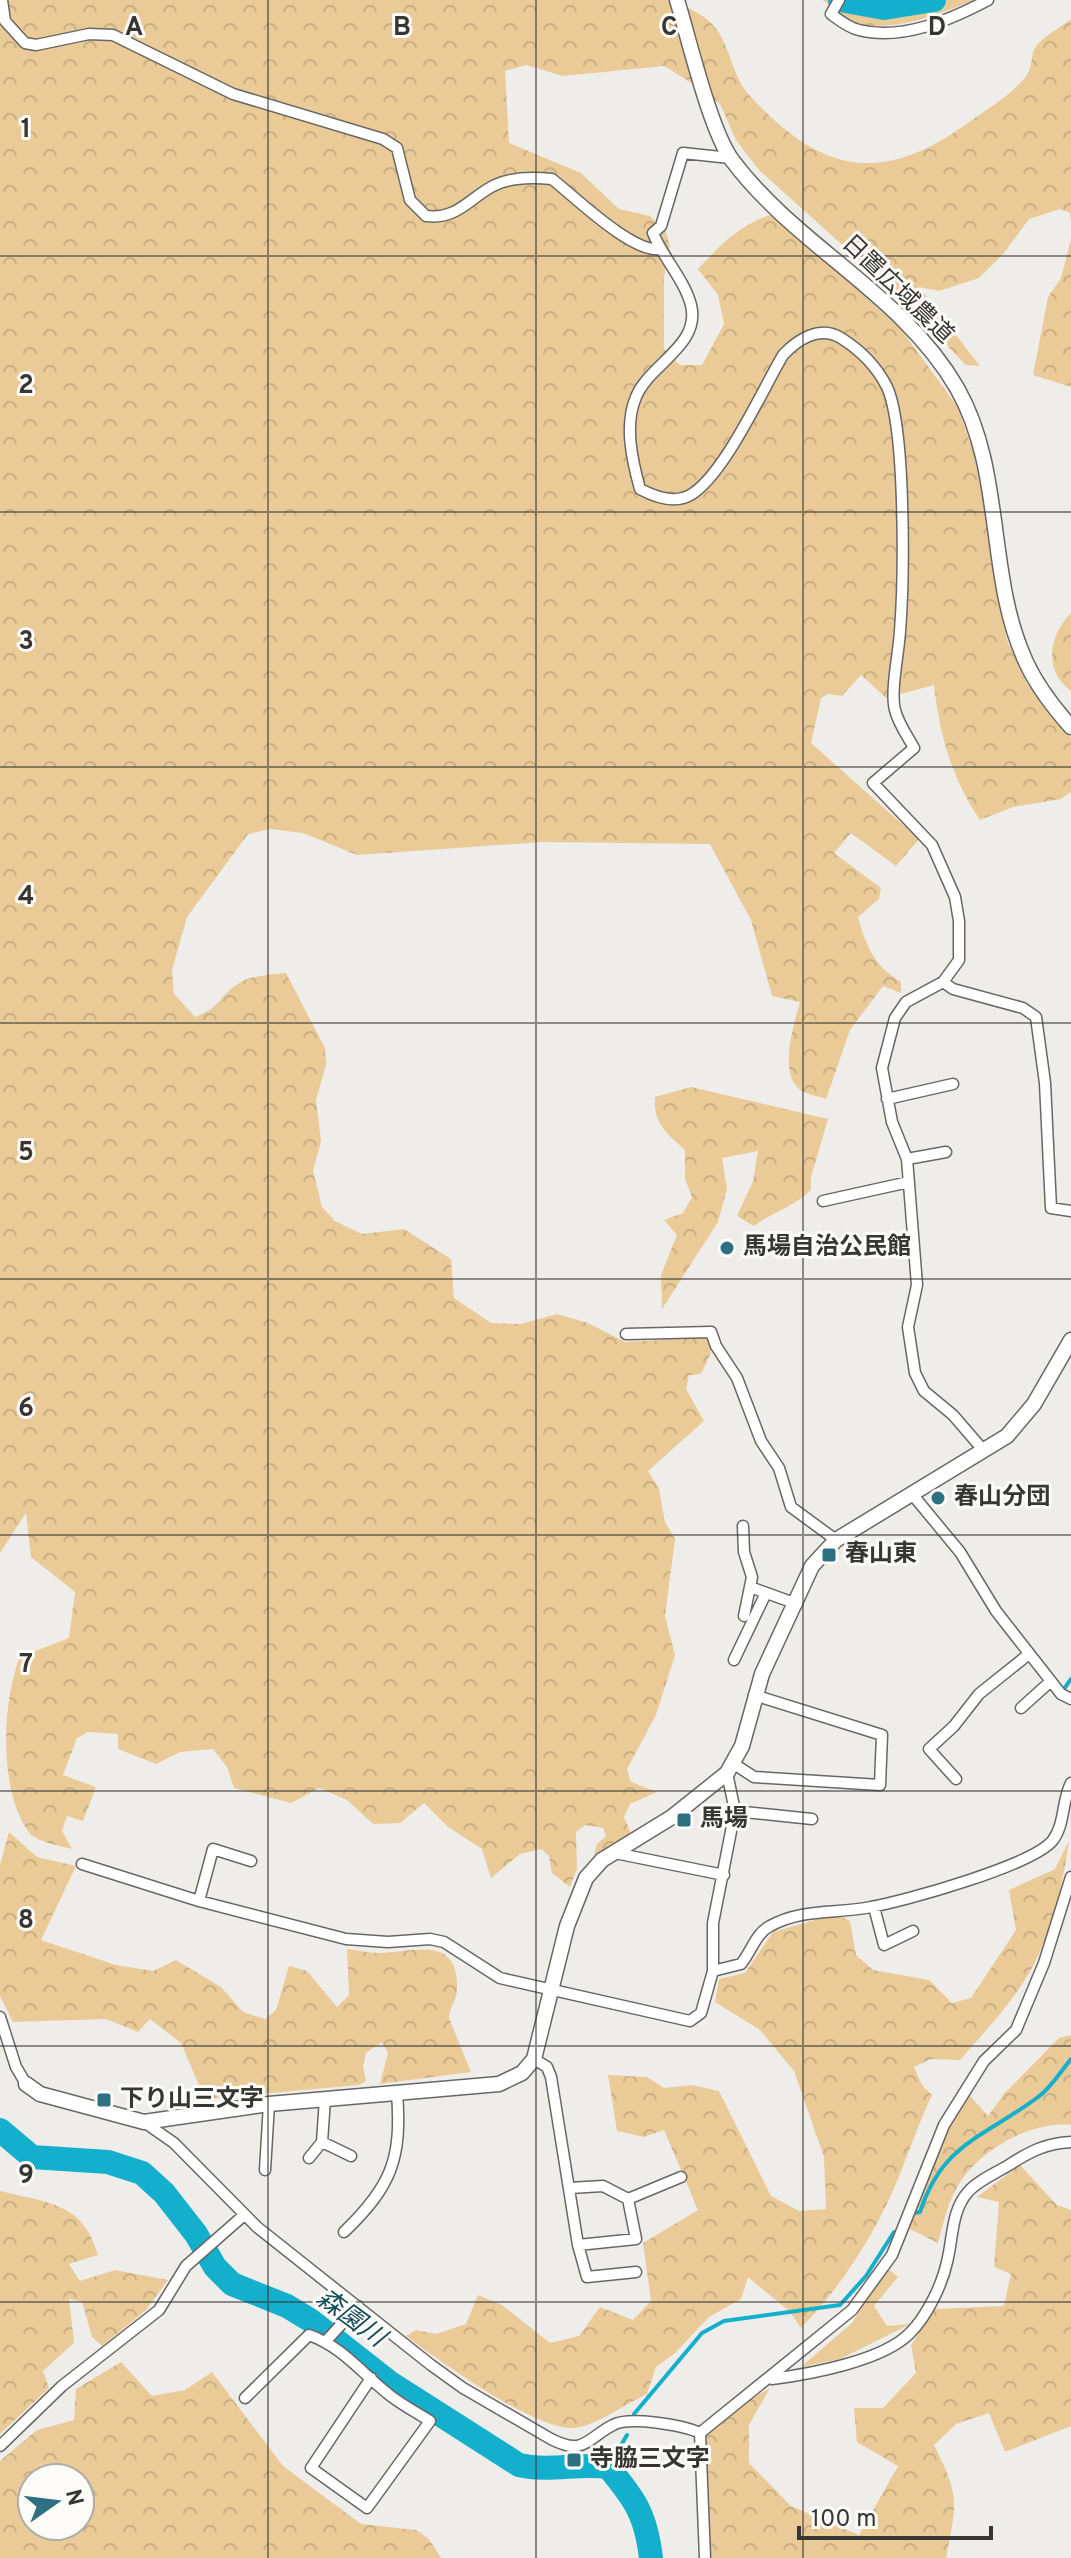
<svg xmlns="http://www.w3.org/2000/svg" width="1071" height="2558" font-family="Overpass,'Noto Sans JP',sans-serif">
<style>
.green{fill:#eacb97}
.forest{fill:url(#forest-crowns);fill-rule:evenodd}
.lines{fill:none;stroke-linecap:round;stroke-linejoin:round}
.stream{stroke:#14afcd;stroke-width:4}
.river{stroke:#14afcd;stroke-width:24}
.street-casing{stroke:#696764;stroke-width:13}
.secondary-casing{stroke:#696764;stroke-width:17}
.street{stroke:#fff;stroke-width:10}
.secondary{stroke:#fff;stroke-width:14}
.grid{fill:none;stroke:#373635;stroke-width:2;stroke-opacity:0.55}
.poi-dot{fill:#2c7081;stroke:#fdfbf7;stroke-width:3}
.labels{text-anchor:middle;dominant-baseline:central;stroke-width:6;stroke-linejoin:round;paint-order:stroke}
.street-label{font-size:24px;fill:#373635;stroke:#fdfbf7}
.poi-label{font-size:24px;font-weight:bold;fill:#373635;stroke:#fdfbf7;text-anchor:start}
.water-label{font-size:26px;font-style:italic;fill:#154e5b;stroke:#fdfbf7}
.grid-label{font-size:26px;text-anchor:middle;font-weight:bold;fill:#373635;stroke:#fdfbf7;stroke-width:6;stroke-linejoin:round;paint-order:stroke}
</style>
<defs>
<pattern id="forest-crowns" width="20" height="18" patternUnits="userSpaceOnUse" patternTransform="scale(2)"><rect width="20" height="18" fill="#eacb97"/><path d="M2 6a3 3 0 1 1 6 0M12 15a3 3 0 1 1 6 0" fill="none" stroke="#c9af83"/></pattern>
</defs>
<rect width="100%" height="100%" fill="#efedea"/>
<path class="green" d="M887,2268l11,9 -24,29 13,20 23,-2 -70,35 -39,8 51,-44z"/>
<path class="forest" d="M0,0h674c11,7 27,13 36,22 21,20 20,52 40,74 74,80 134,89 222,24 18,-13 43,-27 56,-47 4,-6 3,-16 6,-23 6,-12 27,-23 37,-31v204l-1,-10 -10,-4 -31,10 -25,34 -25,25 -40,13 -20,-4 61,79 -14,-1 -68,-70 -139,-125 -23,-30 -16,-36 -33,-24 -23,-14 -101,10 -37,-11 -21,6 4,72 72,30 38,36 31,7 16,16 4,14 -6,30v73l16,16h22l22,-41 -6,-29 -20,-26c24,-26 41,-44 75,-55l127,114 57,78 16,44 16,77 18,113 20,43 44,55v54l-10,7 -48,8 -33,13c-29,-43 -40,-84 -46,-135l-48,13 -25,-23 -19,21 -14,-2 -7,4 -10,45 108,96 -23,27 -45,-33 -17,20 47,35 -2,11 -21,18c8,29 16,49 43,65v11l-18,-7 -33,44 -24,69c-7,-3 -17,-4 -24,-8 -25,-15 -8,-67 -2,-89l-28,-6 -21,-76 -41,-76 -167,-2 -186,13 -54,-22 -33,-4 -22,5 -61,83 -15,53 2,24 21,23c26,-10 22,-18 41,-32 14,-10 33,-10 50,-12l39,75 1,17 -10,35 5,41 -8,30 9,36 13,14 27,13 42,-5 47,30 3,39 37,25 30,1 36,-10 31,9 37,19 84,-5 2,16 -10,21 -12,1 -3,14 18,32 -56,50 11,18 6,33 10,17 -10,77 10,39 -19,60 -29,54 4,13 26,10 -27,12 -6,13 7,16 -31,22 -6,-1 3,-10 9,-8 -3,-8 -18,-3 -9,7 1,37 -7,18 -18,-14 -3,-17 -8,-7 -21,5 -29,24 -9,-29 -34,-22 -24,-24 -24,20 -27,1 -26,-24 -28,-12 -28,15 -57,-15 -7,-21 -14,-18 -33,3 -24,12 -38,-15v-15l-30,-2 -11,6 -14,37 33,12 -13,34 -16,-5 -5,15 10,18c-12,-3 -29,-6 -41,-14 -31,-36 -31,-129 -11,-178l49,-19 6,-46 -44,-35 -5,-44 -26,40z
M823,0h151c-31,13 -86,35 -119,22 -11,-5 -22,-15 -32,-22z
M1071,239v148l-38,-12 15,-78 13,-19z
M1071,613v78c-28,-20 -22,-56 0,-78z
M691,1087l137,32 -17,58v13c-17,17 -37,21 -57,36l-17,-10 16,-35 5,-30 -36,7 5,31 -9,33 -56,87 -1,-34 16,-40 -13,-15 19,-7 9,-16 -7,-18v-29c-19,-17 -32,-27 -30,-53z
M9,1832l28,25 39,9 -35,74 75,25 37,6 23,-11 45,27 22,25 22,7 11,-9 13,-44 18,5 30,36 12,-12 -2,-46c11,1 21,4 32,4 34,-1 80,-19 78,36 0,12 -8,17 -8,29l22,54 -91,12 8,-31 -6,-11 -16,11 -3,13 3,15 -7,4 -154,14 -24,-56 -31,-24 -12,13 -32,-13 -93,3 -13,-26v-131z
M1069,1841c-6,41 -16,88 -36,125 -19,35 -47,64 -73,94l-29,-1 -17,8 8,18 10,10c-15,32 -26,66 -40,98 -23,50 -53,96 -91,135l-12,-17 -41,-34 -7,22 -32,18 -34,36 -19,14 -9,27c-20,9 -53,33 -73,34 -40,2 -134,-67 -168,-92l10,-6 20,4 30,-10 12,-29 24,10 48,38 29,-7 21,-29 33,13 18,-19 -8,-58 55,-33 -34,-80 -20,7 -27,-6 -9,-56 39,2 17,11 28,-3 27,6 52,105 28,15 27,-2 -2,-52 -30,-86 -34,-41 -45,-28 4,-23 26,-6 28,-41 63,-18 14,7 6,34 17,15 56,10 23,23 19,-5 45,-68 -7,-40 46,-21z
M1071,2035v90c-39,-4 -91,24 -112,59 -11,18 -16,39 -21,59l-30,-15 55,-140 25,28 16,-22 55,-56z
M1020,2165l37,40 14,5v216l-66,26 -16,-39 -33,11 -22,21c26,52 23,57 12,113h-235l-8,-32 4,-91 24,-24 39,-23 -21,37v38l42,43 68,29 39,-69 -41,-24 -3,-34h29l33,-35 -5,-28 24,-36 69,-3 7,-32 -17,-7 5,-65 -22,-5z
M0,2191c48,12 83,11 98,64l-29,9 11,17 35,-11 53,10 -22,30 -44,36 -10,-9 -10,-35 -13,-3 5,44 -31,28 6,17 -49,46z
M121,2362l31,34 33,-6 27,-18 71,94 78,58 55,6 13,9 12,19h-441v-97l37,-31 37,-10 2,-31zM32,2478h48v48h-48z"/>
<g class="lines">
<path class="stream" d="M1064,1689l7,-10
M914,2213l6,-1c23,-70 65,-75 118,-115 13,-9 23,-26 33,-38
M634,2414l68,-81 22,-12 116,-16 26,-29 28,-44
M608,2467l19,-32"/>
<path class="river" d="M840,0l44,8 50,-8
M0,2130l32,27 76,5 34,11 22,20 32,41 19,33 17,17 55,22 23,14 79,62 130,83c30,7 59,-2 89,2 27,32 38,48 43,91"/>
<defs>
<path id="street" d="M2,0l3,21 20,22 11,2 53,-11 24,1 120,59 150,45 14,9 13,52 16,16c32,4 44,-19 69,-31 17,-8 38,-8 57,-6 23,18 80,74 108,70
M839,0l-8,14c8,6 18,14 28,16 43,11 91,-10 129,-30
M730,158l-47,-5 -22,73 -8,7c10,25 31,46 38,72 10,41 -42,59 -55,92 -12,28 -4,63 4,92 15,8 35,16 52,5 33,-21 70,-103 91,-139 15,-16 37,-30 58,-17 19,12 36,29 46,49 19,42 17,193 13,244 -1,21 -10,60 -5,79 3,13 13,27 19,38l-41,35 59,62 23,52 4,24v39l-16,22 -37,20 -11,16 -13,50 10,54 15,37 10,126 -9,42 7,46 9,18 29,24 31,36
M943,982l10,7 70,19 13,9 9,66 6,125 20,3
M887,1099l66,-15
M907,1159l39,-7
M823,1201l86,-19
M626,1334l85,-2 5,14 21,32 24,63 18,27 12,39 45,33
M912,1494l48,58 36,59 65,83 10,5
M743,1526l1,26 8,25 -8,39
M750,1587l47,17
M734,1660l32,-67
M1021,1708l30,-27
M734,1764l20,13 126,8 2,-50 -128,-40
M956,1779l-27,-30 25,-23 25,-32 50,-40
M735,1811l77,8
M615,1853l109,22
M82,1864l117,37 147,38 42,3 42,-3 14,3 56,36 190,43 11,-8 12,-42v-48l22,-112 -8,-38
M199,1901l14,-52 38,12
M874,1907l10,38 29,-14
M713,1971l28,-7c10,-12 15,-31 29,-38 32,-18 67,-12 101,-19 34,-6 163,-42 182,-67 12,-16 9,-40 18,-57
M0,2017l16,50 10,17
M534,2059l13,8 4,10 27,168 9,32 49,-5
M325,2099l-3,43 29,14
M144,2122l30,21 83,84 174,138 32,23 88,51c33,17 35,0 62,-14 16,-9 70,0 87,8
M309,2158l13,-16
M265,2170l4,-66
M570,2188l33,-2 25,13 53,-22
M344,2232c48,-46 58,-74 53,-139
M578,2245l58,-6 -8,-40
M326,2341l32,-35
M772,2379c38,-5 111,-18 138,-46 17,-17 32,-48 37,-71 6,-23 4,-51 21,-70 9,-11 28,-19 41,-27 20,-13 37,-22 62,-23
M245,2398l64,-63c32,11 52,37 78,58 13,11 29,19 43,28l-63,87 -56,-40 60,-90
M0,2446l62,-60 97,-76 27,-44 57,-50
M705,2558l-5,-125 152,-123 40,-55 52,-130 40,-64 32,-31 28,-67 27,-86"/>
<path id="secondary" d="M677,0c12,39 33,130 55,160 64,86 171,134 225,228 48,84 29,188 69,274 11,24 28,46 45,65
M26,2084l14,10 104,28 125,-18 230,-20 23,-11 12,-14 33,-133 19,-48 16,-18 70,-43 55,-44 15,-27 20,-72 50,-108 24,-26 171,-104 27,-32 37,-64"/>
</defs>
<use href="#street" class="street-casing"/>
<use href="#secondary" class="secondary-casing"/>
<use href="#street" class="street"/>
<use href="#secondary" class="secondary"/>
</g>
<path class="grid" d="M268,0v2558M536,0v2558M803,0v2558M0,256h1071M0,512h1071M0,767h1071M0,1023h1071M0,1279h1071M0,1535h1071M0,1791h1071M0,2046h1071M0,2302h1071"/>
<g class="poi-dot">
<circle cx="727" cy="1248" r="8"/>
<circle cx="938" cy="1498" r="8"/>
<rect x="821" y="1547" width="16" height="16" rx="4"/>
<rect x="676" y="1812" width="16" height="16" rx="4"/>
<rect x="96" y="2092" width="16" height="16" rx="4"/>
<rect x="566" y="2452" width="16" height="16" rx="4"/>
</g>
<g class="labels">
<g class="street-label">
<text transform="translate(897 290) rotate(44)">日置広域農道</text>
</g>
<g class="poi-label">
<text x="743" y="1248">馬場自治公民館</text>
<text x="954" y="1498">春山分団</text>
<text x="845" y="1555">春山東</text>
<text x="700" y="1820">馬場</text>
<text x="120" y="2100">下り山三文字</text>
<text x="590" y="2460">寺脇三文字</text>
</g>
<g class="water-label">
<text transform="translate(350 2319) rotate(36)">森園川</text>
</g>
</g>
<g class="grid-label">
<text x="134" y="35">A</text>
<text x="402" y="35">B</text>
<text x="669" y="35">C</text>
<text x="937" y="35">D</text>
<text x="26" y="137">1</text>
<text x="26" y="393">2</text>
<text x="26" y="649">3</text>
<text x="26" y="904">4</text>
<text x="26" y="1160">5</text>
<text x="26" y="1416">6</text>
<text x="26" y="1672">7</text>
<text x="26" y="1928">8</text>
<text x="26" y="2183">9</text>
</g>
<g transform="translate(56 2502) rotate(76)"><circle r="38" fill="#fdfbf7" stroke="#aeaca9" stroke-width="2"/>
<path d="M0-6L14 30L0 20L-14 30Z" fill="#2c7081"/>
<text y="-12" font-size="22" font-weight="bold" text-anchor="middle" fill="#373635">N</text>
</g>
<path d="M799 2526v12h192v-12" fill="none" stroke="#373635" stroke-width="4"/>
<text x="811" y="2526" font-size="24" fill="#373635" stroke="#fdfbf7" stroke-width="6" paint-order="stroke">100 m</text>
</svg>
